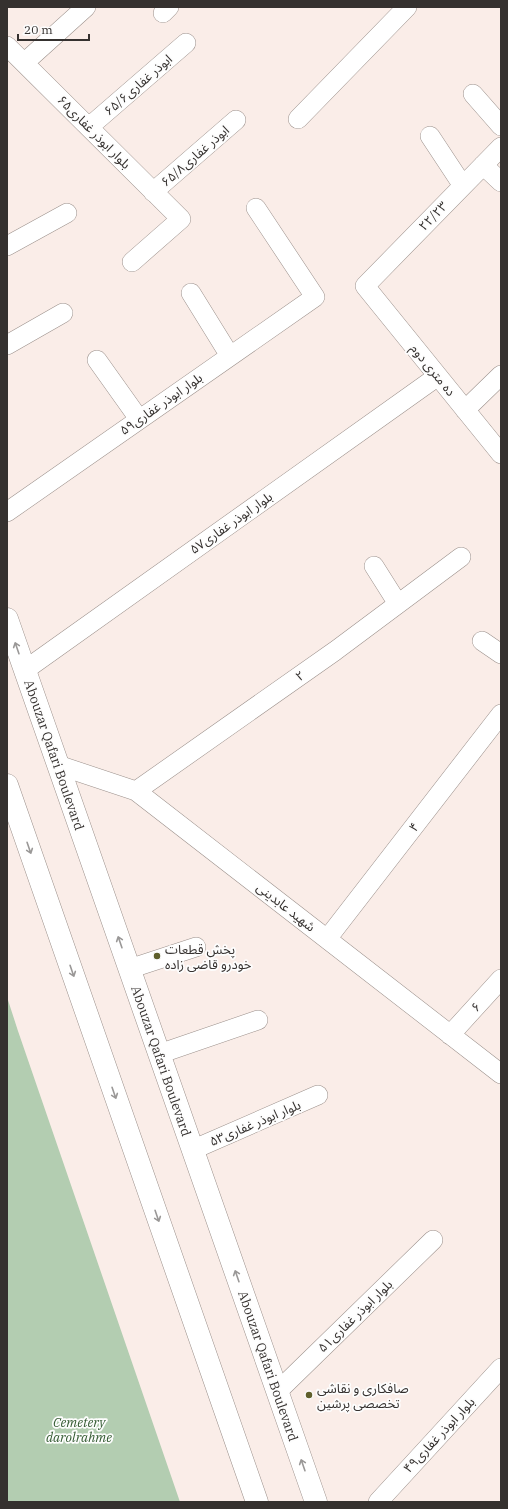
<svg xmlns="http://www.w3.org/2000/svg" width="508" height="1509" font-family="'IBM Plex Serif','Noto Sans Arabic',serif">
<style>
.green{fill:#b3cdb1}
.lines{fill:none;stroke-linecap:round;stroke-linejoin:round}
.street-casing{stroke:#9b908b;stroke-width:20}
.secondary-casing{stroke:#9b908b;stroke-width:23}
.street{stroke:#fff;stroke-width:19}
.secondary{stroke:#fff;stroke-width:22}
.oneway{stroke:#9a9897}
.poi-dot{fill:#5f5f2c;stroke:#fdfdfd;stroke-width:1.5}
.labels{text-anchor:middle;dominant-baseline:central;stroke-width:3.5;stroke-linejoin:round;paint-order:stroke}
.street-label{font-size:13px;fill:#35312f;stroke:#fdfdfd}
.poi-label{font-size:13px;fill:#35312f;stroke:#fdfdfd;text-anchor:start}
.park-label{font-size:13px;font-style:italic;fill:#335a31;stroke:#fdfdfd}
</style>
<rect width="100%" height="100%" fill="#faede8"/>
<path class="green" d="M7,997l11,34 162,471h-173z"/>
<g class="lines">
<defs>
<path id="street" d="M163,13l6,-6
M7,46l174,173 -49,43
M24,63l62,-56
M473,94l28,32
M298,119l109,-112
M89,127l97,-84
M430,136l33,50
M501,147l-136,139 136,168
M483,165l18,17
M153,192l83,-72
M7,246l60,-33
M191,293l39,63
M7,345l56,-32
M97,360l42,59
M465,410l36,-35
M7,512l308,-215 -59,-89
M374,566l24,38
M482,641l19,13
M25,670l413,-294
M58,765l78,26 365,283
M136,791l199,-140 126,-94
M327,939l174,-225
M129,969l67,-22
M450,1035l51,-56
M159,1054l99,-34
M192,1150l126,-55
M277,1392l156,-152
M378,1502l123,-134"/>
<path id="secondary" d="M7,619l309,883
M7,785l250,717"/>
</defs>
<use href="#street" class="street-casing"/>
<use href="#secondary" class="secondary-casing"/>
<use href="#street" class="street"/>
<use href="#secondary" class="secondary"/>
</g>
<defs><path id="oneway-shaft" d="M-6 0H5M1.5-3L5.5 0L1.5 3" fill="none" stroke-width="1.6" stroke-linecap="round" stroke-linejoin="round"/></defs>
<g class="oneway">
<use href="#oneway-shaft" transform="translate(17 648) rotate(-109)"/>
<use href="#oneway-shaft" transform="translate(29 848) rotate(71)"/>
<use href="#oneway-shaft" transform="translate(120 942) rotate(-109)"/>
<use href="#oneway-shaft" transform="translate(72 971) rotate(71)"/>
<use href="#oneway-shaft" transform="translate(114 1093) rotate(71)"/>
<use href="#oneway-shaft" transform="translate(157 1216) rotate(71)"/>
<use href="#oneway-shaft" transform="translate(237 1276) rotate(-109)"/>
<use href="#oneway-shaft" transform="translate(303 1465) rotate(-109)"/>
</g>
<g class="poi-dot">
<circle cx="157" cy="956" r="4"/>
<circle cx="309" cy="1395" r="4"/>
</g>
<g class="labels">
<g class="street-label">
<text transform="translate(138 85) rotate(-41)">۶۵/۶ابوذر غفاری</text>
<text transform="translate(94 132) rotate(45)">بلوار ابوذر غفاری۶۵</text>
<text transform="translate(195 156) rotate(-41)">۶۵/۸ابوذر غفاری</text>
<text transform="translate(433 216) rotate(-46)">۲۲/۲۳</text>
<text transform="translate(433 370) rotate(51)">ده متری دوم</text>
<text transform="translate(161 404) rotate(-35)">بلوار ابوذر غفاری۵۹</text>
<text transform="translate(231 523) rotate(-35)">بلوار ابوذر غفاری۵۷</text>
<text transform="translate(300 676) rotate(-35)">۲</text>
<text transform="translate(54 755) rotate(71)">Abouzar Qafari Boulevard</text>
<text transform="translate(414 827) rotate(-52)">۴</text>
<text transform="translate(286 907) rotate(38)">شهید عابدینی</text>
<text transform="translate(476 1007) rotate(-48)">۶</text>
<text transform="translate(161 1061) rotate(71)">Abouzar Qafari Boulevard</text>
<text transform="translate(255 1123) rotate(-23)">بلوار ابوذر غفاری۵۳</text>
<text transform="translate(355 1316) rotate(-44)">بلوار ابوذر غفاری۵۱</text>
<text transform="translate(268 1366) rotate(71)">Abouzar Qafari Boulevard</text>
<text transform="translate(439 1435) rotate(-47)">بلوار ابوذر غفاری۴۹</text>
</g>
<g class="poi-label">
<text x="165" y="949">پخش قطعات<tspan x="165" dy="15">خودرو قاضی زاده</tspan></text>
<text x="317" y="1388">صافکاری و نقاشی<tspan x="317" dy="15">تخصصی پرشین</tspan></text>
</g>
<g class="park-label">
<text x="79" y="1422">Cemetery<tspan x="79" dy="15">darolrahme</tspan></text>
</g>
</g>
<rect width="508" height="1509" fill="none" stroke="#35312f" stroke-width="16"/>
<path d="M18 34v6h71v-6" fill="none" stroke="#35312f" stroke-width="2"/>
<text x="24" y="34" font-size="12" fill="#35312f" stroke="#fdfdfd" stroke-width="3" paint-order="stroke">20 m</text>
</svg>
